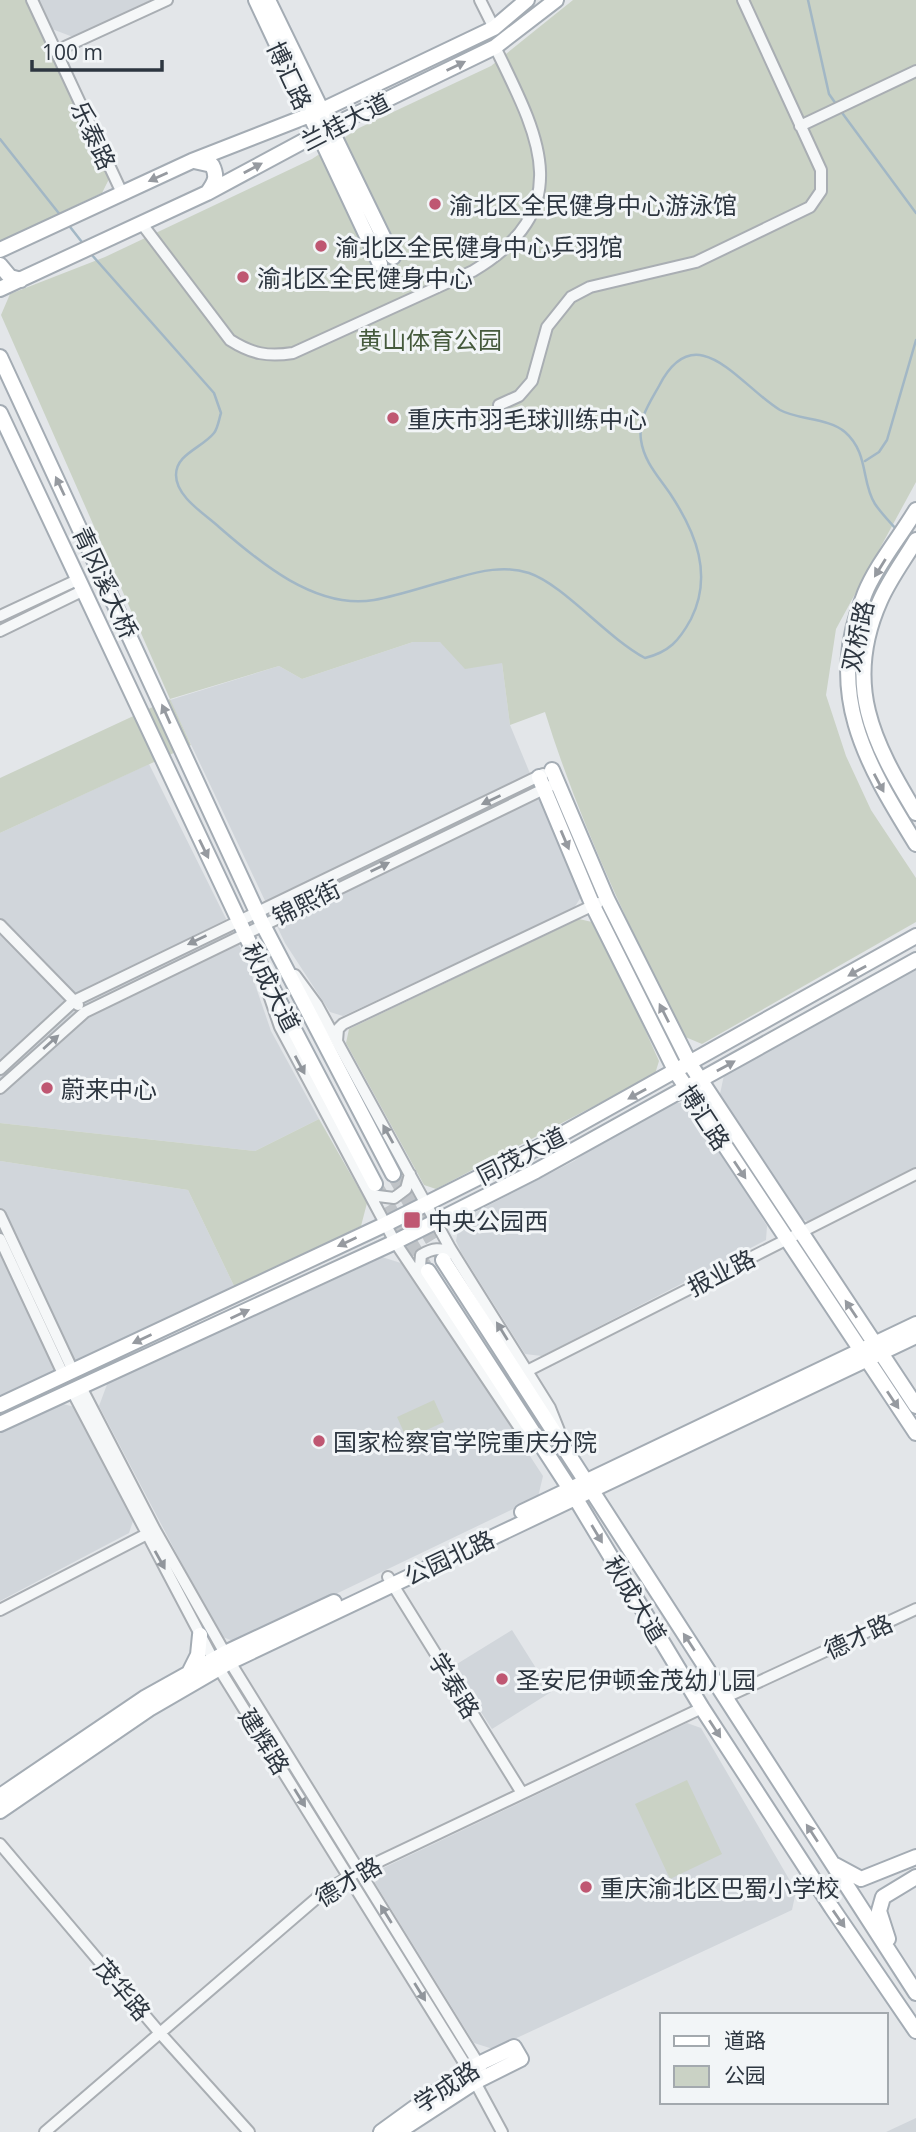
<svg xmlns="http://www.w3.org/2000/svg" width="916" height="2132" font-family="'Open Sans','Noto Sans SC',sans-serif">
<style>
.built{fill:#d1d6db}
.green{fill:#cad2c5}
.lines{fill:none;stroke-linecap:round;stroke-linejoin:round}
.stream{stroke:#a2b7c5;stroke-width:2.5}
.major-tunnel{stroke:#bfc3c7;stroke-width:14;stroke-dasharray:14 7;stroke-linecap:butt}
.minor-casing{stroke:#a9aeb3;stroke-width:14}
.major-casing{stroke:#a4acb4;stroke-width:18}
.minor{stroke:#f5f7f8;stroke-width:10}
.major{stroke:#fff;stroke-width:14}
.oneway{fill:#969aa0}
.oneway2{fill:#91969c}
.poi-dot{fill:#bf5772;stroke:#f2f5f7;stroke-width:2.5}
.labels{text-anchor:middle;dominant-baseline:central;stroke-width:6;stroke-linejoin:round;paint-order:stroke}
.street-label{font-size:24px;fill:#2d3640;stroke:#f2f5f7}
.poi-label{font-size:24px;fill:#2d3640;stroke:#f2f5f7;text-anchor:start}
.park-label{font-size:24px;fill:#455a3c;stroke:#f2f5f7}
</style>
<rect width="100%" height="100%" fill="#e3e6e9"/>
<path class="built" d="M39,0h112l-78,37 -21,-8z
M413,642h27l62,21 8,62 71,172 -7,11 -231,108 -13,-4 -45,-69 -115,-243 109,-34 23,13z
M149,764l98,197 24,70 48,88 -64,32 -255,-28v-290z
M916,969v200l-106,53 -11,-4 -77,-113 -2,-11 4,-19 7,-8 149,-83z
M668,1103h13l13,5 73,118 -1,14 -224,116 -17,-2 -64,-102 -5,-11 2,-11 6,-11 10,-6 100,-52 38,-27z
M0,1161l188,29 47,98 -235,110z
M382,1257l22,7 139,212 -5,21 -302,145 -16,-6 -121,-230 10,-27 148,-70 31,-8z
M59,1403l16,4 58,114 -4,12 -129,68v-171z
M512,1630l39,62 -59,37 -40,-62z
M687,1723l14,5 95,163 -4,19 -299,139 -19,-6 -99,-160 4,-13z
M916,2118v14h-30z"/>
<path class="green" d="M0,0h25l84,179 -7,14 -102,48z
M573,0h343v482l-80,147 -10,66 20,61 25,54 45,68v44l-214,122 -19,-8c-52,-106 -103,-211 -138,-324l-35,13 -8,-62 -37,6 -25,-27h-27l-111,37 -23,-13 -109,33 21,46 -191,88v-55l170,-79 -169,-384 9,-21 95,-37 207,-98 47,-31 132,-62z
M579,919l13,3 32,61 35,78 -4,13 -219,115 -12,-4 -78,-142 3,-14z
M319,1119l48,84 -6,23 -126,62 -47,-98 -188,-29v-38l255,28z
M434,1400l10,22 -37,17 -10,-22z
M687,1780l35,74 -52,25 -35,-75z"/>
<g class="lines">
<path class="stream" d="M808,0l21,94 7,10
M840,110l76,103
M0,139l61,77
M67,223l18,23
M91,254l123,139 7,20c-2,6 -3,15 -7,20 -12,15 -38,21 -38,42 0,22 29,39 43,52 40,35 97,83 155,73 27,-5 55,-15 82,-22 24,-7 49,-13 73,-5 35,12 77,64 116,85 24,-6 34,-17 46,-39 22,-44 5,-86 -20,-124 -12,-18 -27,-33 -30,-55 -3,-21 8,-36 18,-54 37,-72 81,0 121,24 18,10 49,8 65,22 24,21 16,50 30,72 6,9 14,17 21,25
M865,461l14,-9 8,-12 29,-100"/>
<path class="major-tunnel" d="M393,1174l50,85
M377,1188l48,78"/>
<defs>
<path id="minor" d="M32,0l90,193
M480,0l14,28
M56,51l111,-51
M800,126l116,-55
M142,224l88,116c22,14 38,17 63,13l180,-82c106,-63 65,-136 22,-224
M499,405l20,-9 13,-15 15,-54 24,-30 19,-10 106,-25 114,-55 11,-16v-21l-78,-170
M0,616l77,-36
M0,631l82,-40
M0,925l78,80
M295,975l22,30 133,243 100,160 10,25
M267,989l13,38 115,215 124,185 16,18
M337,1041l1,-12 5,-5 255,-121
M0,1069l74,-68 469,-227
M0,1088l85,-76 465,-226
M370,1195l24,3 12,-9 4,-15
M0,1215l73,156
M0,1239l64,137
M419,1277l2,-22c12,-7 19,-8 31,-1
M527,1371l389,-197
M81,1387l74,143 75,132 251,406
M72,1391l141,268 255,410 34,63
M388,1577l134,216
M0,1610l149,-77
M724,1698l192,-89
M0,1844l159,188 90,100
M45,2132l280,-241 34,-20 343,-163"/>
<path id="major" d="M256,0l124,264
M268,0l125,257
M194,161l18,4c6,12 3,17 -4,27
M0,250l192,-89 128,-50 174,-83 33,-28
M0,265l10,12 11,3
M0,289l207,-96 121,-65 167,-81 61,-47
M0,357l262,566 131,251
M0,413l256,544 119,227
M916,510c-16,27 -39,54 -51,83 -41,99 -1,167 51,251
M916,540c-12,20 -27,40 -36,61 -37,83 -7,141 36,212
M552,770l55,129 83,165 226,342
M539,777l54,129 83,166 240,361
M443,1260l473,733
M428,1271l142,218 132,219 130,200 84,123
M0,1405l386,-181 151,-76 379,-212
M0,1424l395,-182 141,-71 380,-211
M522,1512l394,-188
M189,1673l9,-18 2,-20
M0,1796l146,-99 79,-44 109,-51
M0,1811l149,-102 81,-47 686,-326
M835,1865l26,14 55,-22
M888,1939l-9,-28 4,-14 33,-20
M381,2132l87,-63 46,-22 7,12 -46,23 -77,50"/>
</defs>
<use href="#minor" class="minor-casing"/>
<use href="#major" class="major-casing"/>
<use href="#minor" class="minor"/>
<use href="#major" class="major"/>
</g>
<defs><path id="oneway-solid" d="M-6-.8H1V-3.2L6.5 0L1 3.2V.8H-6Z" transform="scale(1.75)"/></defs>
<g class="oneway">
<use href="#oneway-solid" transform="translate(456 66) rotate(-26)"/>
<use href="#oneway-solid" transform="translate(253 168) rotate(-28)"/>
<use href="#oneway-solid" transform="translate(158 177) rotate(156)"/>
<use href="#oneway-solid" transform="translate(60 486) rotate(-115)"/>
<use href="#oneway-solid" transform="translate(880 568) rotate(122)"/>
<use href="#oneway-solid" transform="translate(166 714) rotate(-114)"/>
<use href="#oneway-solid" transform="translate(879 783) rotate(62)"/>
<use href="#oneway-solid" transform="translate(565 840) rotate(67)"/>
<use href="#oneway-solid" transform="translate(204 849) rotate(64)"/>
<use href="#oneway-solid" transform="translate(857 971) rotate(151)"/>
<use href="#oneway-solid" transform="translate(664 1013) rotate(-117)"/>
<use href="#oneway-solid" transform="translate(726 1066) rotate(-29)"/>
<use href="#oneway-solid" transform="translate(637 1094) rotate(151)"/>
<use href="#oneway-solid" transform="translate(740 1170) rotate(56)"/>
<use href="#oneway-solid" transform="translate(347 1242) rotate(155)"/>
<use href="#oneway-solid" transform="translate(851 1309) rotate(-124)"/>
<use href="#oneway-solid" transform="translate(240 1314) rotate(-25)"/>
<use href="#oneway-solid" transform="translate(142 1339) rotate(155)"/>
<use href="#oneway-solid" transform="translate(893 1400) rotate(56)"/>
<use href="#oneway-solid" transform="translate(597 1534) rotate(59)"/>
<use href="#oneway-solid" transform="translate(689 1642) rotate(-123)"/>
<use href="#oneway-solid" transform="translate(715 1729) rotate(57)"/>
<use href="#oneway-solid" transform="translate(812 1833) rotate(-123)"/>
<use href="#oneway-solid" transform="translate(839 1919) rotate(55)"/>
</g>
<g class="oneway2">
<use href="#oneway-solid" transform="translate(491 800) rotate(155)"/>
<use href="#oneway-solid" transform="translate(380 867) rotate(-26)"/>
<use href="#oneway-solid" transform="translate(197 940) rotate(154)"/>
<use href="#oneway-solid" transform="translate(51 1042) rotate(-42)"/>
<use href="#oneway-solid" transform="translate(300 1065) rotate(62)"/>
<use href="#oneway-solid" transform="translate(388 1134) rotate(-119)"/>
<use href="#oneway-solid" transform="translate(502 1331) rotate(-122)"/>
<use href="#oneway-solid" transform="translate(160 1560) rotate(61)"/>
<use href="#oneway-solid" transform="translate(300 1798) rotate(58)"/>
<use href="#oneway-solid" transform="translate(386 1914) rotate(-122)"/>
<use href="#oneway-solid" transform="translate(420 1992) rotate(58)"/>
</g>
<g class="poi-dot">
<circle cx="435" cy="204" r="7"/>
<circle cx="321" cy="246" r="7"/>
<circle cx="243" cy="277" r="7"/>
<circle cx="393" cy="418" r="7"/>
<circle cx="47" cy="1088" r="7"/>
<rect x="403" y="1211" width="18" height="18" rx="3.5"/>
<circle cx="319" cy="1441" r="7"/>
<circle cx="502" cy="1679" r="7"/>
<circle cx="586" cy="1887" r="7"/>
</g>
<g class="labels">
<g class="street-label">
<text transform="translate(290 75) rotate(65)">博汇路</text>
<text transform="translate(345 121) rotate(-27)">兰桂大道</text>
<text transform="translate(94 135) rotate(65)">乐泰路</text>
<text transform="translate(106 582) rotate(65)">青冈溪大桥</text>
<text transform="translate(857 636) rotate(-78)">双桥路</text>
<text transform="translate(306 902) rotate(-26)">锦熙街</text>
<text transform="translate(272 987) rotate(63)">秋成大道</text>
<text transform="translate(705 1117) rotate(57)">博汇路</text>
<text transform="translate(521 1155) rotate(-27)">同茂大道</text>
<text transform="translate(721 1272) rotate(-27)">报业路</text>
<text transform="translate(449 1557) rotate(-25)">公园北路</text>
<text transform="translate(636 1599) rotate(59)">秋成大道</text>
<text transform="translate(858 1636) rotate(-25)">德才路</text>
<text transform="translate(455 1685) rotate(58)">学泰路</text>
<text transform="translate(265 1741) rotate(58)">建辉路</text>
<text transform="translate(348 1881) rotate(-31)">德才路</text>
<text transform="translate(123 1989) rotate(50)">茂华路</text>
<text transform="translate(446 2086) rotate(-33)">学成路</text>
</g>
<g class="poi-label">
<text x="449" y="204">渝北区全民健身中心游泳馆</text>
<text x="335" y="246">渝北区全民健身中心乒羽馆</text>
<text x="257" y="277">渝北区全民健身中心</text>
<text x="407" y="418">重庆市羽毛球训练中心</text>
<text x="61" y="1088">蔚来中心</text>
<text x="428" y="1220">中央公园西</text>
<text x="333" y="1441">国家检察官学院重庆分院</text>
<text x="516" y="1679">圣安尼伊顿金茂幼儿园</text>
<text x="600" y="1887">重庆渝北区巴蜀小学校</text>
</g>
<g class="park-label">
<text x="430" y="339">黄山体育公园</text>
</g>
</g>
<rect x="660" y="2013" width="228" height="91" fill="#f2f5f7" stroke="#a3a9ae" stroke-width="2"/>
<rect x="674" y="2036" width="35" height="10" fill="#ffffff" stroke="#a3a9ae" stroke-width="2"/>
<text x="724" y="2048" font-size="21" fill="#2d3640">道路</text>
<rect x="674" y="2066" width="35" height="21" fill="#cad2c5" stroke="#a3a9ae" stroke-width="2"/>
<text x="724" y="2083" font-size="21" fill="#2d3640">公园</text>
<path d="M32 60v10h130v-10" fill="none" stroke="#2d3640" stroke-width="3.5"/>
<text x="42" y="60" font-size="21" fill="#2d3640" stroke="#f2f5f7" stroke-width="5" paint-order="stroke">100 m</text>
</svg>
